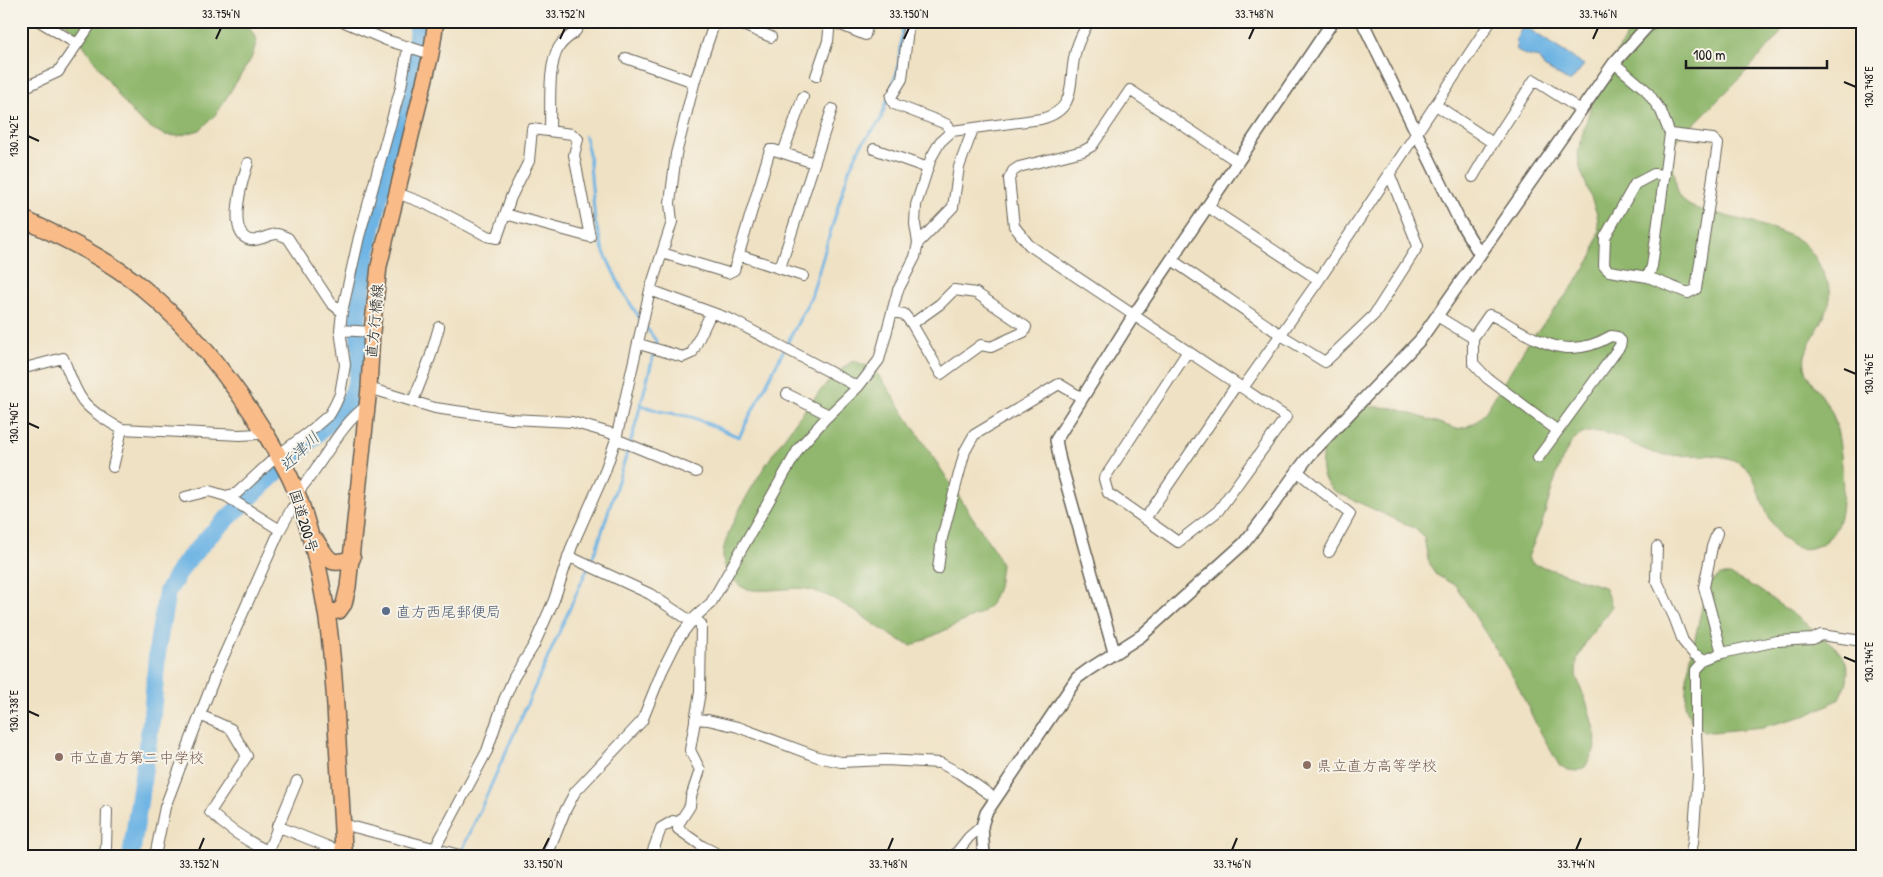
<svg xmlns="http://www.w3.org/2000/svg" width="1883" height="877" font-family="'Patrick Hand','Klee One',sans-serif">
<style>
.forest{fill:#90b76d;stroke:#566a44}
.water{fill:#6db4e4;stroke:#446880}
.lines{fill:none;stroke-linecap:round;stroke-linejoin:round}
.stream{stroke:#6db4e4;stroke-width:3}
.river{stroke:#6db4e4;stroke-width:18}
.minor-casing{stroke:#666156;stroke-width:12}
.tertiary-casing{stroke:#666156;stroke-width:14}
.primary-casing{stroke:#666156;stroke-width:18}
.trunk-casing{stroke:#666156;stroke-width:19}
.minor{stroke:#fff;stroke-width:10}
.tertiary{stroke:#fff;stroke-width:11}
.primary{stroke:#f9bc89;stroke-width:15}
.trunk{stroke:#f9bc89;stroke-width:16}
.ticks{fill:none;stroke:#1c1c1c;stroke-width:2}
.service-dot{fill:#5c6f8a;stroke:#f7f3e8;stroke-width:2}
.education-dot{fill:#8d6e63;stroke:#f7f3e8;stroke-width:2}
.labels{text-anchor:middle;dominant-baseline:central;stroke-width:4;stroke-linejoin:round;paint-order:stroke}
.street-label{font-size:15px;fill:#1c1c1c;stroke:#f7f3e8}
.service-label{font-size:15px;fill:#4e5e75;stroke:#f7f3e8;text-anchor:start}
.education-label{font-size:15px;fill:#785e54;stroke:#f7f3e8;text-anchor:start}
.water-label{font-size:16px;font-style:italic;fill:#3c596c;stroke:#f7f3e8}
.neatline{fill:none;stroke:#1c1c1c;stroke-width:2}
.ticks-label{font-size:12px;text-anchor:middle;fill:#1c1c1c}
</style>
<rect width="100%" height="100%" fill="#f7f3e8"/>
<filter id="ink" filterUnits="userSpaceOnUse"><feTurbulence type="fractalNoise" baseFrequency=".02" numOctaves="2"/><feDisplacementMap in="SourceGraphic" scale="10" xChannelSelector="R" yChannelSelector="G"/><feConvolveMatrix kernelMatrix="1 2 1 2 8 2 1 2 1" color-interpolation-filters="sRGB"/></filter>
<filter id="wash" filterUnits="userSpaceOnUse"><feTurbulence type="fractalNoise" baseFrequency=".0096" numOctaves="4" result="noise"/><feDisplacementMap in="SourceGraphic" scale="20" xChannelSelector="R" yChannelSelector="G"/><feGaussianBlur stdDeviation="1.12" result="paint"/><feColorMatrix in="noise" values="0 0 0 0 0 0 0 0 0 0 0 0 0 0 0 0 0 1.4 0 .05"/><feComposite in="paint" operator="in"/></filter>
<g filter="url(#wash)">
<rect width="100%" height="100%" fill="#efe1c3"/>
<path class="forest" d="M64,21h182l11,20 -6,18 -35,55 -16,16 -22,6 -13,-1 -12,-6 -15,-10 -16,-19 -38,-54z
M1635,21h150l-6,14 -38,42 -66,66c-3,11 -3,21 0,33 1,7 2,16 6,22 8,11 22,12 34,15 24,7 78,17 93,35 8,9 12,18 17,29 1,4 5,9 5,13 2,17 -10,34 -18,49 -4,9 -9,16 -7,27 3,18 22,32 28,49 9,24 15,91 3,113 -5,10 -15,18 -25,20 -28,6 -41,-28 -50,-49 -5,-12 -6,-25 -17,-33 -27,-20 -63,-4 -93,-14 -20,-7 -54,-32 -75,-14 -16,13 -28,67 -35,88 -4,10 -9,20 -13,31l2,5 7,3 67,22 8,19 -26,36 -9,17 -1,16 13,35 7,28 -2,13 -9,16 -8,4 -9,-1 -9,-5 -23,-41 -21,-44 -59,-94 -21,-12 -7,-14 -4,-23 -10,-9 -80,-37c-18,-14 -15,-41 -1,-58 9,-10 20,-18 30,-27l31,2 63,21 9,-2 10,-5 10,-11 40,-65 50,-64 17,-27 6,-25 -2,-16 -17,-46 -2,-15 5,-21 9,-29 19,-40z
M854,361l18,7 11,13 113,172 5,12 -3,22 -7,17 -10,9 -69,33c-36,-15 -68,-50 -106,-57 -19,-3 -54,7 -67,-4 -9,-8 -16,-17 -16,-29 -2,-35 99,-183 131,-195z
M1720,575h10l28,14 63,46 15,13 9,12 3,11 -1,11 -9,18 -31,15 -44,12 -50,5 -9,-1 -13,-10 -6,-15 2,-31 16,-73 6,-18z"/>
<path class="water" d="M1523,25l61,40 -14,17 -26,-15 -5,-9 -14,-3 -8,-5 -1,-10z"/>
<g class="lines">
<path class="stream" d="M570,30l3,-9
M892,87l6,-18 5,-48
M585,136l4,18 6,67 8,29 19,40 18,29
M641,405l18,6 33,6 47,20 72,-140 38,-127 12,-25 19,-24 8,-23
M461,853l136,-306 36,-113 24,-92 -12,-16"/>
<path class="river" d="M131,856l21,-141 6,-71 9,-52 17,-28 26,-29 127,-120 13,-15 7,-19 4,-30 -4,-29 11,-75 15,-66 20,-67 10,-47 6,-46"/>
</g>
</g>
<g filter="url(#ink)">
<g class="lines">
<defs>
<path id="minor" d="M39,21l38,23
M342,21l44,19 45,14
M733,21l38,16
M831,21l34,14 3,-12
M909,21l-7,58 -11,18 3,7 52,20 6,7
M626,58l68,24
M1614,63l32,27 15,21 9,23 -18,132 -4,11
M816,76l12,-35 2,-20
M21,89l37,-17 35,-51
M1436,105l57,38 41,-63 47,30
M550,131c1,-22 -3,-66 9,-84 7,-11 17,-11 22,-26
M874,149l54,19
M783,153l20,-56
M248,163c-5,15 -22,71 2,77 9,2 18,-6 27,-6 3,0 8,3 11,4l43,65 11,9
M1665,175l-11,-1 -19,10 -30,53 -1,29 5,5 39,6 40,16 8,-4 22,-145 -5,-5 -43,-5
M1473,177l20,-34
M397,193l29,11 61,32 10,2 14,-41 18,-36 3,-32 40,5 6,5 -4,16 16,82 -85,-23
M1208,207l111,73
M918,243l35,-36 6,-40 14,-38
M662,253l66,20 6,-3 36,-120h4l40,13
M739,255l64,21
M1172,260l109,75 44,27 49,-47 44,-69 -29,-73
M780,268l52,-159
M650,290l82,30 126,67
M892,312l12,2 8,10 29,50 40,-29 10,2 33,-15 2,-5 -50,-34 -22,-3 -14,14 -28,20
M1437,316l36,22
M340,330l32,2
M639,344l44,13 9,-4 19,-40
M1188,351l-84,128 4,14 70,49 40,-31 68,-94 -257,-172 -15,-19 -5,-47 4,-8 6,-4 64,-16 9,-5 38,-56 108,72
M21,369l42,-11c6,14 11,31 20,43 8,10 28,23 39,28l118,6 18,-1 4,-5
M369,388l66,20 76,11 61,3 45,13
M1243,388l76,-108 172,-259
M787,394l42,21
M413,401l17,-43 9,-31
M616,439l80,33
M1538,458l82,-112 1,-5 -4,-4 -6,-1c-38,22 -62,11 -98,-9 -8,-4 -14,-10 -24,-12l-16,23v25l14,15 71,53
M113,467l9,-38
M1297,471l53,43 -21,38
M296,494c24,-25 43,-70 71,-88
M226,496l54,34
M185,497l24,-6 17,5 11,-3 41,-38 31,-23 21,-18 5,-9 5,-11 5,-29 -5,-35 2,-18 17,-75 42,-150 7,-40
M1145,519l92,-135
M1717,533l-5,14 -8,40 18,66
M1657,547l-1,32 18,38 9,24 11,13 11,6
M568,556l82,38 42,28
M938,569l4,-31 23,-87 9,-16 85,-51 23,14
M200,715l31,14 16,27 -37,56c18,17 36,29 58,39l29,-70
M695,719l13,1 30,7 80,30 23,5 45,-2 54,3 19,10 30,21
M679,823l-1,6 24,17 20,10
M343,824l120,32
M277,826l67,27
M103,856l3,-8 1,-37
M155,856l10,-49 35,-92 17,-44 63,-141 12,-22 7,-5
M433,856l2,-8 52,-97 17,-51 10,-23 20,-32 20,-45 18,-54 32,-72 12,-35 34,-149 22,-68 -2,-19 6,-49 19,-74 20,-59
M547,856l18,-45 10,-19 67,-71 20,-50 16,-32 16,-21 17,-15 88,-155 26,-29 33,-32 21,-27 19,-70 17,-33 3,-14 -3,-19 1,-19 15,-47 9,-16 12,-11 89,-12c39,-10 26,-39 35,-69 3,-11 8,-20 13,-29
M651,856l10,-28 12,-7 6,2 11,-17 1,-9 9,-27 -10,-20 10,-58 1,-68 -7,-6
M954,856l15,-19 13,-11
M1690,856l3,-13 5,-68 -2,-43v-62l9,-10 17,-7 55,-12 36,-2 8,-4 41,6"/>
<path id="tertiary" d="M1362,21l97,199 20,33
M1114,652l-54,-191 -4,-21 78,-125 199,-294
M984,856l-2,-30 4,-13 91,-135 11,-8 53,-34 102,-92c24,-28 43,-59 66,-88l111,-116 194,-277 38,-42"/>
<path id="primary" d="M327,612l12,-1 5,-7 4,-17 21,-199 3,-56 7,-66 52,-212 5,-33"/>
<path id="trunk" d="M21,218c43,20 87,41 123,71 49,41 90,94 123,147 9,16 19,31 26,48 17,40 26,84 33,126 5,29 7,59 9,88 3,53 6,105 9,158
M316,541c12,17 13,27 36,17"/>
</defs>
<use href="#minor" class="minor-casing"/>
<use href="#tertiary" class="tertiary-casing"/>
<use href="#primary" class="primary-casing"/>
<use href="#trunk" class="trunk-casing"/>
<use href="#minor" class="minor"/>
<use href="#tertiary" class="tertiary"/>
<use href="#primary" class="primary"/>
<use href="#trunk" class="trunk"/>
</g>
</g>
<path class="ticks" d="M216,39l5,-11M560,39l5,-11M904,39l5,-11M1249,39l5,-11M1593,39l5,-11M1844,82l12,5M28,136l11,5M1844,369l12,5M28,423l11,5M1844,657l12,5M28,711l11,5M199,850l5,-12M543,850l6,-12M888,850l5,-12M1232,850l5,-12M1576,850l5,-12"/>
<circle class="service-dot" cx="386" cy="611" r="5"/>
<g class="education-dot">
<circle cx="59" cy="757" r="5"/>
<circle cx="1307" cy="765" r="5"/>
</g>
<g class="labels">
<g class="street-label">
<text transform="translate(374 321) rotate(-85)">直方行橋線</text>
<text transform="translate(304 521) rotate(73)">国道200号</text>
</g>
<g class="service-label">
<text x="396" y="611">直方西尾郵便局</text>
</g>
<g class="education-label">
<text x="69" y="757">市立直方第二中学校</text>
<text x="1317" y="765">県立直方高等学校</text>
</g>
<g class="water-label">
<text transform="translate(299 451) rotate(-44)">近津川</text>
</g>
</g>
<rect width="1883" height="877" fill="none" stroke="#f7f3e8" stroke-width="55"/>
<path d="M1686 60v8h141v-8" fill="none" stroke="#1c1c1c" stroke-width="2.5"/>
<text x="1693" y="60" font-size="15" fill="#1c1c1c" stroke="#f7f3e8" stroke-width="4" paint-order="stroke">100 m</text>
<rect x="28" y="28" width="1828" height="822" class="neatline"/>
<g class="ticks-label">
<text x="221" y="18">33.754°N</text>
<text x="565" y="18">33.752°N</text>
<text x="909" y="18">33.750°N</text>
<text x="1254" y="18">33.748°N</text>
<text x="1598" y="18">33.746°N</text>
<text transform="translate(1869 87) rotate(-90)" y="4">130.748°E</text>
<text transform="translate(14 136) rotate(-90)" y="4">130.742°E</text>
<text transform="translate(1869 374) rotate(-90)" y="4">130.746°E</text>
<text transform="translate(14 423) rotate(-90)" y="4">130.740°E</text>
<text transform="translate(1869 662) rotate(-90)" y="4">130.744°E</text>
<text transform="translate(14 711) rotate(-90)" y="4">130.738°E</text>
<text x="199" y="868">33.752°N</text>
<text x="543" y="868">33.750°N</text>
<text x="888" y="868">33.748°N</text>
<text x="1232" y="868">33.746°N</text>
<text x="1576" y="868">33.744°N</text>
</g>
</svg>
